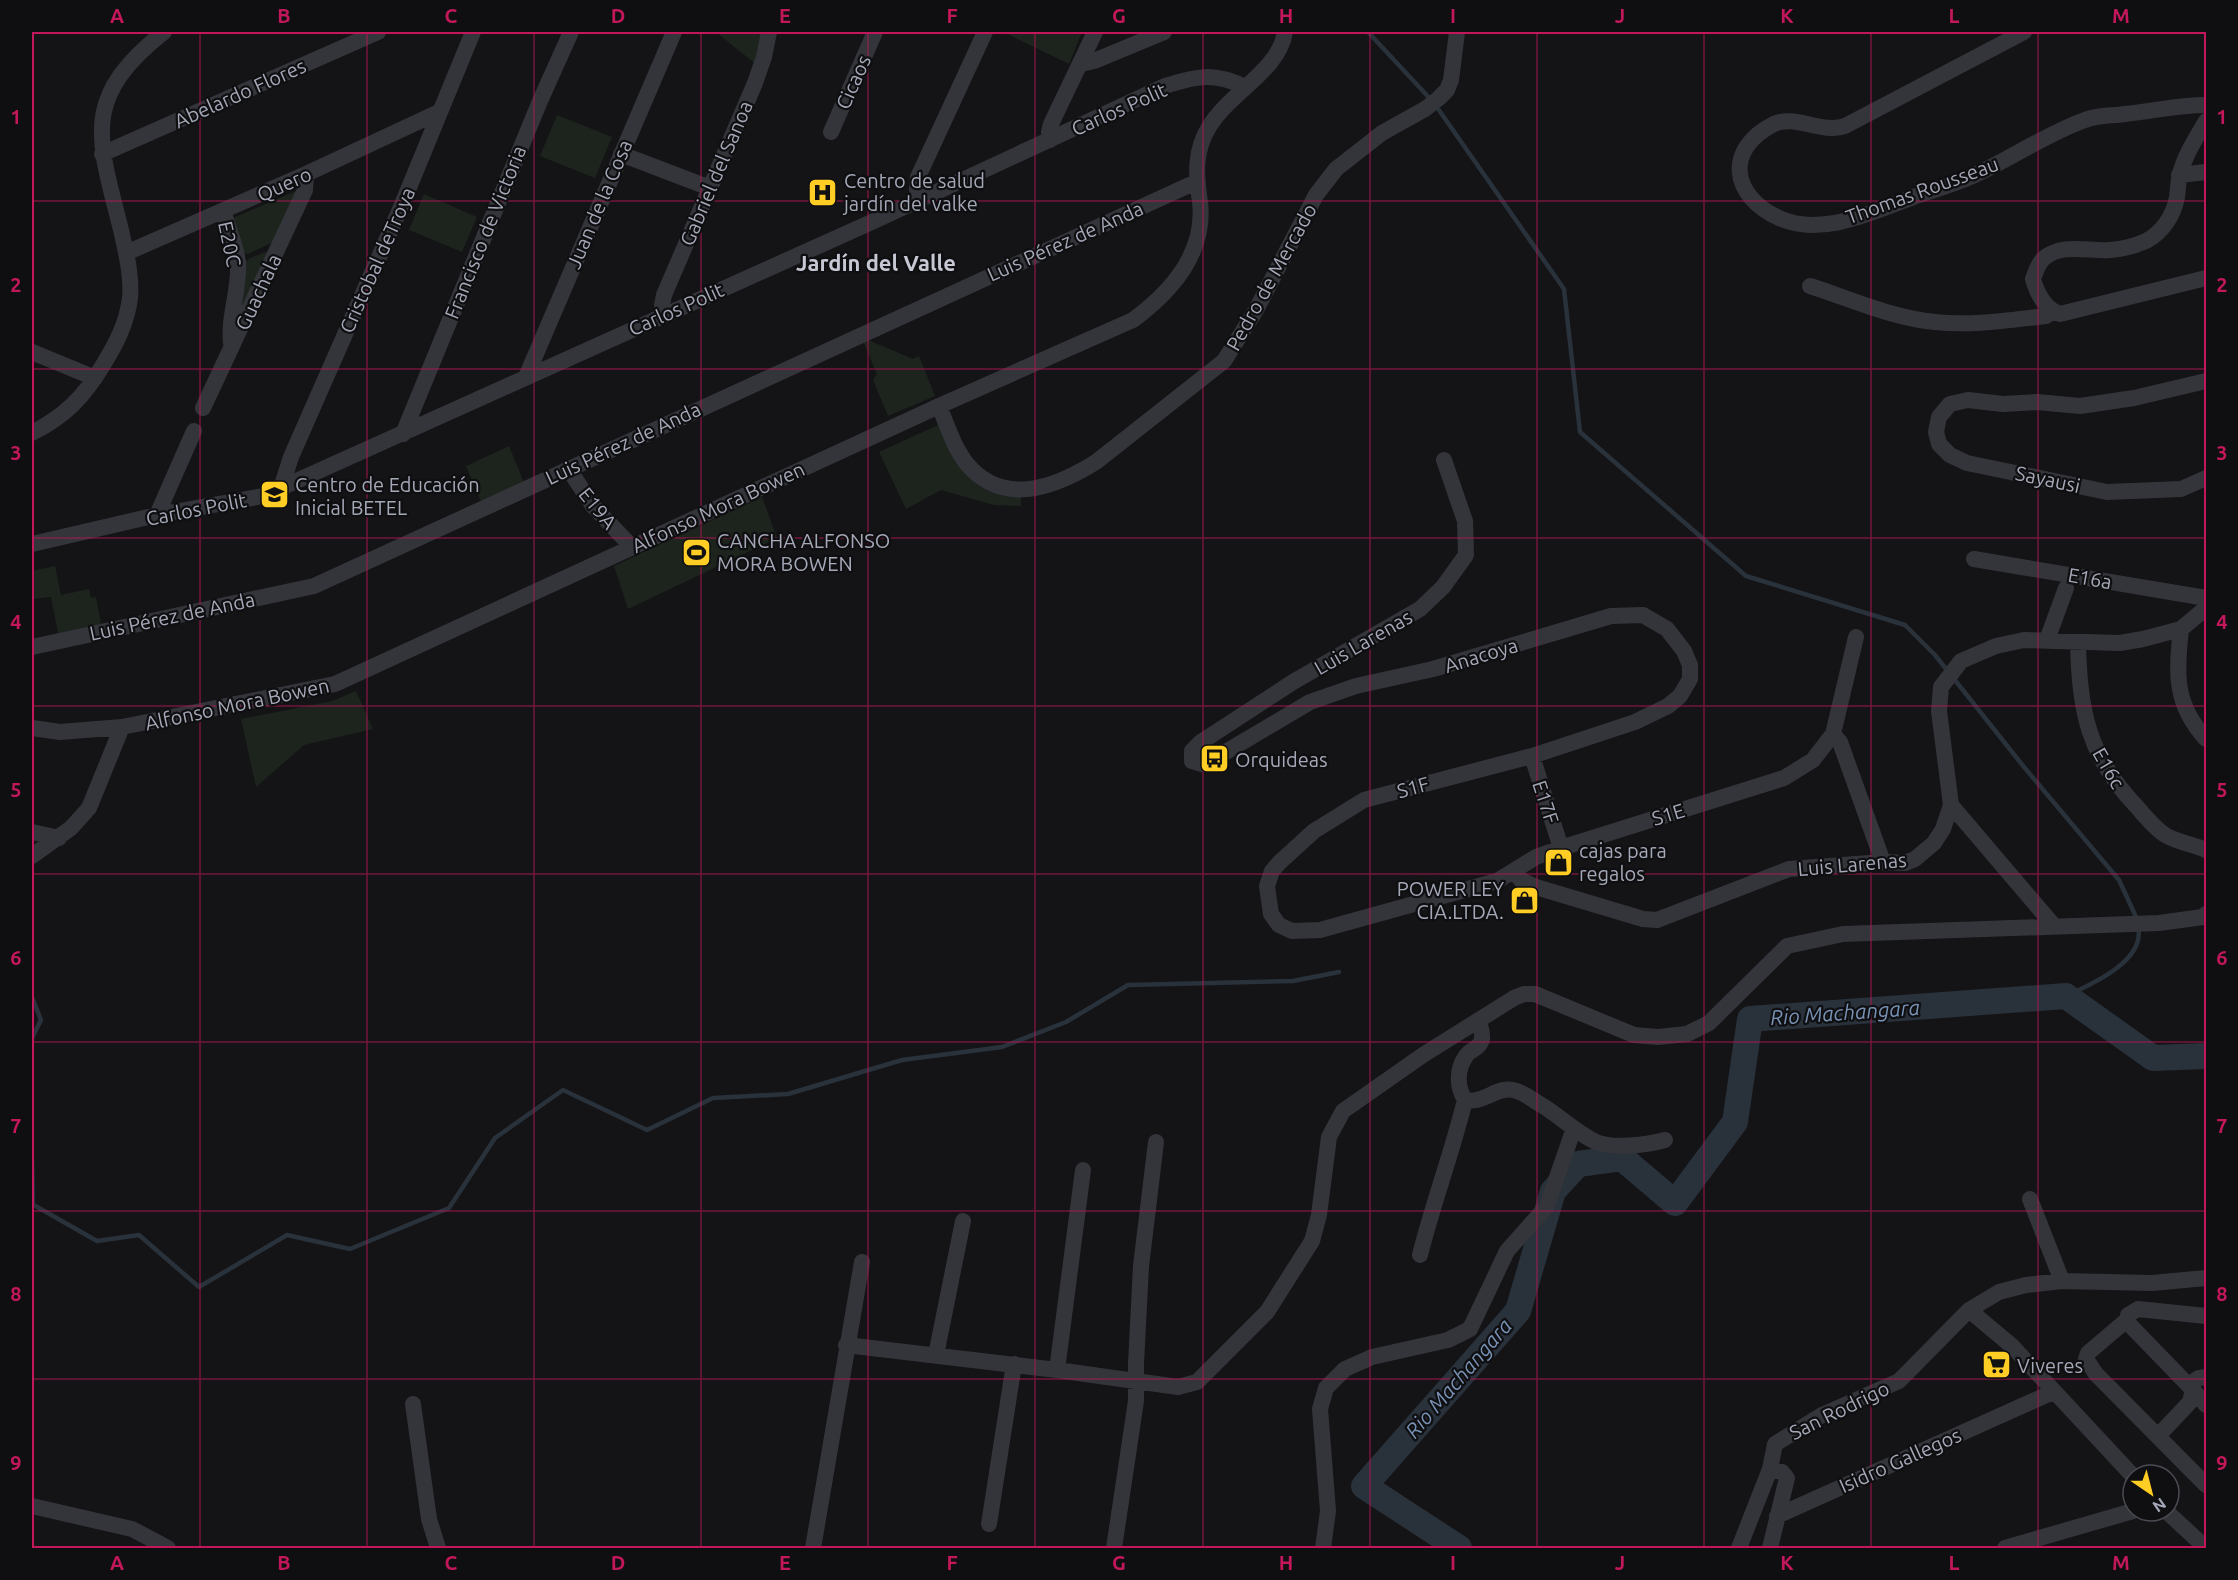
<svg xmlns="http://www.w3.org/2000/svg" width="2238" height="1580" font-family="Ubuntu,sans-serif">
<style>
.green{fill:#1c241d}
.lines{fill:none;stroke-linecap:round;stroke-linejoin:round}
.stream{stroke:#29313b;stroke-width:4.5}
.river{stroke:#29313b;stroke-width:26}
.minor{stroke:#34353b;stroke-width:16}
.grid{fill:none;stroke:#c2185b;stroke-width:1.5;stroke-opacity:0.55}
.labels{text-anchor:middle;dominant-baseline:central;stroke-width:4.5;stroke-linejoin:round;paint-order:stroke}
.street-label{font-size:20px;fill:#a4a8b7;stroke:#0f0f11}
.poi-label{font-size:20px;fill:#a4a8b7;stroke:#0f0f11;text-anchor:start}
.water-label{font-size:21px;font-style:italic;fill:#7892b5;stroke:#0f0f11}
.quarter-label{font-size:22px;font-weight:bold;fill:#c6c8d3;stroke:#0f0f11}
.neatline{fill:none;stroke:#c2185b;stroke-width:2}
.grid-label{font-size:20px;text-anchor:middle;font-weight:bold;fill:#c2185b}
</style>
<rect width="100%" height="100%" fill="#141416"/>
<path class="green" d="M716,32h48l-6,34z
M1003,32h79l-13,32z
M557,115l55,22 -17,41 -55,-22z
M305,187l-27,53 -30,14 -5,-1 -10,-35z
M424,194l53,23 -15,35 -53,-22z
M273,249l-36,71 3,-55 10,-7z
M861,337l52,22 6,-3 16,40 -47,20 -15,-36 4,-6z
M940,424c10,18 25,54 43,64 11,7 25,8 38,9v9l-27,-1 -53,-15 -35,19 -27,-57z
M509,446l16,39 -43,19 -16,-38z
M762,497l15,41 -149,71 -14,-43z
M55,566l6,29 28,-6 2,9 5,-1 6,32 -43,9 -8,-41 -19,2v-28z
M356,691l17,38 -69,16 -48,42 -15,-68 91,-18z"/>
<g class="lines">
<path class="stream" d="M1368,32l66,71 130,186 16,143 166,144 159,49 30,30 89,112 95,113 18,39
M2066,996c24,-11 80,-35 72,-69
M32,997l9,23 -9,18
M32,1160l1,45
M32,1204l65,37 42,-6 60,52 88,-52 63,14 99,-41 46,-70 68,-48 84,40 66,-32 75,-4 114,-34 100,-13 64,-25 62,-37 165,-4 46,-9"/>
<path class="river" d="M1459,1548l-95,-62 154,-175 35,-120 25,-27 44,-6 53,45 60,-81 15,-103 316,-23 87,62 53,-2"/>
<path class="minor" d="M2024,32l-179,94c-23,8 -51,-12 -71,-2 -50,25 -43,72 5,94 44,20 98,-8 140,-23 19,-6 38,-12 56,-20 37,-17 71,-41 110,-55 12,-5 27,-4 40,-6 27,-3 55,-9 81,-9
M1081,64l13,-3 70,-29
M2206,121c-10,17 -21,34 -26,53 -2,8 -2,16 -3,23 -3,18 -15,36 -31,44 -11,5 -23,8 -36,9 -21,2 -48,-8 -67,9 -5,5 -8,14 -10,20 4,14 12,30 27,35l146,-36
M831,132l44,-100
M1050,140l-1,-8 2,-8 44,-92
M102,154l276,-122
M621,154l89,34
M2179,175l27,-3
M921,199l-4,-10 1,-12 67,-145
M223,211c5,16 13,35 15,51 2,27 -10,54 -7,81
M126,253l180,-79 133,-62
M1810,286c41,13 82,32 125,36 37,4 74,-2 111,-6l6,-5
M665,314l-3,-9 2,-10 91,-212 9,-26 5,-25
M32,352l63,26
M526,377l148,-345
M2206,381l-72,17 -54,8 -43,-4 -34,2 -35,-4 -18,4 -11,13 -3,15 3,12 11,11 17,8 140,29 74,-3 25,-11
M939,406c8,19 15,42 28,58 37,44 89,23 129,-2l128,-101 32,-51 60,-115 20,-26 46,-36 43,-24 13,-10 9,-9 4,-10 6,-48
M203,408l102,-218 1,-16
M32,433c33,-17 52,-36 71,-68 13,-21 24,-42 27,-67 2,-22 -4,-46 -9,-68 -23,-92 -41,-132 43,-198
M403,434l137,-333 31,-69
M1444,460l21,61 1,34 -23,32 -23,22 -127,73 -92,60 -9,9v10l10,3 12,-5 96,-57 46,-16 77,-17 178,-53 32,-1 24,14 17,22 6,14v14l-10,17 -12,10 -33,16 -103,34 -168,44 -50,31 -34,31 -8,9 -5,15 4,28 8,11 13,6 28,-1 177,-49 39,-24 25,-9 223,-70 29,-18 20,-26 23,-97
M568,468l25,38 39,41
M281,488l10,-31 110,-250 72,-175
M157,515l37,-84
M32,544l125,-29 106,-19 611,-275 291,-135c32,-10 49,-14 80,1
M1974,559l232,39
M2181,629c-5,44 -7,75 25,110
M2047,640l19,-52
M2078,642c1,68 10,114 59,165 8,9 19,23 30,29 11,6 27,9 39,14
M32,647l282,-61 882,-404
M32,728l28,4 62,-5 213,-43 604,-278 194,-86c38,-28 73,-67 67,-118 -4,-26 -6,-51 9,-75 20,-34 70,-56 76,-95
M1833,734l7,8 43,120
M1532,756l29,92
M1951,805l103,121
M32,832l27,6
M32,856l39,-28 18,-20 33,-81
M1513,871l8,9 15,7 107,32 14,1 132,-51 94,-7 22,1 10,-4 19,-16 9,-14 8,-24 -12,-94 2,-24 20,-26 35,-15 28,-6 96,3 23,-4 38,-10 25,-21
M1479,1021c1,5 4,13 3,18 -2,10 -12,10 -16,17 -10,14 -9,31 -1,44 18,4 33,-14 48,-10 9,2 18,8 25,13 20,11 37,29 58,39 16,7 52,3 69,-2
M2030,1199l32,82
M1420,1255c13,-52 32,-102 45,-155
M1969,1310l43,36 121,130
M2128,1319l-40,34 -2,6 10,15 110,111
M846,1345l211,25 121,17 19,-5 70,-70 45,-71 7,-26 10,-78 14,-26 80,-56 91,-57 10,-4h11l99,41 24,2 29,-3 22,-11 78,-77 56,-12 316,-11 44,-6 3,-3
M936,1355l27,-134
M1057,1370l26,-200
M2206,1377l-7,1 -6,4v8l13,15
M413,1404l16,115 9,29
M2158,1436l32,-34 3,-12 -65,-67v-8l10,-6 68,7
M1770,1469l12,3 5,6 -17,70
M32,1506l100,23 36,19
M2166,1511l40,37
M1777,1516l276,-124
M989,1524l25,-160
M813,1548l49,-286
M1114,1548l22,-147v-37l5,-98 15,-124
M1323,1548l5,-37 -8,-102 6,-21 19,-19 27,-12 76,-17 22,-11 37,-78 40,-45 27,-78
M1739,1548l31,-79 5,-25 47,-29 77,-34 70,-71 30,-18 27,-7 36,-4 90,2 54,-5
M2005,1548l128,-37"/>
</g>
<path class="grid" d="M200,32v1516M367,32v1516M534,32v1516M701,32v1516M868,32v1516M1035,32v1516M1203,32v1516M1370,32v1516M1537,32v1516M1704,32v1516M1871,32v1516M2038,32v1516M32,201h2174M32,369h2174M32,538h2174M32,706h2174M32,874h2174M32,1042h2174M32,1211h2174M32,1379h2174"/>
<defs>
<symbol id="hospital-square" viewBox="-11 -11 22 22"><rect x="-9" y="-9" width="18" height="18" rx="4" fill="#ffcd23" stroke="#0f0f11"/><path d="M-5-5h3v3.5h4V-5h3V5h-3V1.5h-4V5h-3Z" fill="#111"/></symbol>
<symbol id="school-square" viewBox="-11 -11 22 22"><rect x="-9" y="-9" width="18" height="18" rx="4" fill="#ffcd23" stroke="#0f0f11"/><path d="M0-5L7-2L0 1L-7-2ZM-4 1L0 2.5L4 1V4Q0 6-4 4Z" fill="#111"/></symbol>
<symbol id="stadium-square" viewBox="-11 -11 22 22"><rect x="-9" y="-9" width="18" height="18" rx="4" fill="#ffcd23" stroke="#0f0f11"/><path d="M0-5a6.5 5 0 1 0 0 10a6.5 5 0 1 0 0-10ZM-3.5-1.8h7v3.6h-7Z" fill="#111"/></symbol>
<symbol id="bus-square" viewBox="-11 -11 22 22"><rect x="-9" y="-9" width="18" height="18" rx="4" fill="#ffcd23" stroke="#0f0f11"/><path d="M-5-6H5V4H4V6H2V4H-2V6H-4V4H-5ZM-3.5-4V0h7V-4ZM-3.5 1.2v1.5H-2V1.2ZM2 1.2v1.5H3.5V1.2Z" fill="#111"/></symbol>
<symbol id="shop-square" viewBox="-11 -11 22 22"><rect x="-9" y="-9" width="18" height="18" rx="4" fill="#ffcd23" stroke="#0f0f11"/><path d="M-5-2.5h2.3a2.7 3.5 0 0 1 5.4 0H5L5.5 6h-11ZM-1.5-2.5h3a1.5 2.3 0 0 0-3 0Z" fill="#111"/></symbol>
<symbol id="supermarket-square" viewBox="-11 -11 22 22"><rect x="-9" y="-9" width="18" height="18" rx="4" fill="#ffcd23" stroke="#0f0f11"/><path d="M-6-5.5h2.5l.6 2H6L4.5 2H-2.5L-4.4-4H-6ZM-1.5 3.2a1.3 1.3 0 1 0 .1 0ZM3 3.2a1.3 1.3 0 1 0 .1 0Z" fill="#111"/></symbol>
</defs>
<g fill-rule="evenodd">
<use href="#hospital-square" x="806" y="176" width="33" height="33"/>
<use href="#school-square" x="258" y="478" width="33" height="33"/>
<use href="#stadium-square" x="680" y="536" width="33" height="33"/>
<use href="#bus-square" x="1198" y="742" width="33" height="33"/>
<use href="#shop-square" x="1542" y="846" width="33" height="33"/>
<use href="#shop-square" x="1508" y="884" width="33" height="33"/>
<use href="#supermarket-square" x="1980" y="1348" width="33" height="33"/>
</g>
<g class="labels">
<g class="street-label">
<text transform="translate(853 82) rotate(-66)">Cicaos</text>
<text transform="translate(240 93) rotate(-24)">Abelardo Flores</text>
<text transform="translate(1119 109) rotate(-24)">Carlos Polit</text>
<text transform="translate(716 173) rotate(-67)">Gabriel del Sanoa</text>
<text transform="translate(284 184) rotate(-24)">Quero</text>
<text transform="translate(1922 190) rotate(-20)">Thomas Rousseau</text>
<text transform="translate(599 204) rotate(-67)">Juan de la Cosa</text>
<text transform="translate(485 232) rotate(-68)">Francisco de Victoria</text>
<text transform="translate(1065 241) rotate(-24)">Luis Pérez de Anda</text>
<text transform="translate(230 244) rotate(78)">E20C</text>
<text transform="translate(377 260) rotate(-66)">Cristobal deTroya</text>
<text transform="translate(1271 277) rotate(-61)">Pedro de Mercado</text>
<text transform="translate(258 292) rotate(-65)">Guachala</text>
<text transform="translate(676 309) rotate(-24)">Carlos Polit</text>
<text transform="translate(623 443) rotate(-25)">Luis Pérez de Anda</text>
<text transform="translate(2048 479) rotate(12)">Sayausi</text>
<text transform="translate(718 507) rotate(-25)">Alfonso Mora Bowen</text>
<text transform="translate(598 508) rotate(51)">E19A</text>
<text transform="translate(196 509) rotate(-11)">Carlos Polit</text>
<text transform="translate(2090 578) rotate(10)">E16a</text>
<text transform="translate(172 616) rotate(-12)">Luis Pérez de Anda</text>
<text transform="translate(1363 642) rotate(-30)">Luis Larenas</text>
<text transform="translate(1481 655) rotate(-17)">Anacoya</text>
<text transform="translate(237 704) rotate(-12)">Alfonso Mora Bowen</text>
<text transform="translate(2109 768) rotate(60)">E16c</text>
<text transform="translate(1413 787) rotate(-15)">S1F</text>
<text transform="translate(1546 802) rotate(72)">E17F</text>
<text transform="translate(1668 814) rotate(-17)">S1E</text>
<text transform="translate(1852 864) rotate(-5)">Luis Larenas</text>
<text transform="translate(1839 1410) rotate(-26)">San Rodrigo</text>
<text transform="translate(1900 1460) rotate(-24)">Isidro Gallegos</text>
</g>
<g class="poi-label">
<text x="844" y="180">Centro de salud<tspan x="844" dy="23">jardín del valke</tspan></text>
<text x="295" y="484">Centro de Educación<tspan x="295" dy="23">Inicial BETEL</tspan></text>
<text x="717" y="540">CANCHA ALFONSO<tspan x="717" dy="23">MORA BOWEN</tspan></text>
<text x="1235" y="759">Orquideas</text>
<text x="1579" y="850">cajas para<tspan x="1579" dy="23">regalos</tspan></text>
<text x="1504" y="888" text-anchor="end">POWER LEY<tspan x="1504" dy="23">CIA.LTDA.</tspan></text>
<text x="2017" y="1365">Viveres</text>
</g>
<g class="water-label">
<text transform="translate(1845 1012) rotate(-4)">Rio Machangara</text>
<text transform="translate(1458 1378) rotate(-49)">Rio Machangara</text>
</g>
<g class="quarter-label">
<text x="876" y="262">Jardín del Valle</text>
</g>
</g>
<rect width="2238" height="1580" fill="none" stroke="#0f0f11" stroke-width="66"/>
<g transform="translate(2151 1493) rotate(145)"><circle r="28" fill="#0f0f11" stroke="#4b4c53" stroke-width="1.5"/>
<path d="M0-4.5L10 22L0 15L-10 22Z" fill="#ffcd23"/>
<text y="-9" font-size="16" font-weight="bold" text-anchor="middle" fill="#a4a8b7">N</text>
</g>
<rect x="33" y="33" width="2172" height="1514" class="neatline"/>
<g class="grid-label">
<text x="117" y="23">A</text>
<text x="284" y="23">B</text>
<text x="451" y="23">C</text>
<text x="618" y="23">D</text>
<text x="785" y="23">E</text>
<text x="952" y="23">F</text>
<text x="1119" y="23">G</text>
<text x="1286" y="23">H</text>
<text x="1453" y="23">I</text>
<text x="1620" y="23">J</text>
<text x="1787" y="23">K</text>
<text x="1954" y="23">L</text>
<text x="2121" y="23">M</text>
<text x="16" y="124">1</text>
<text x="2222" y="124">1</text>
<text x="16" y="292">2</text>
<text x="2222" y="292">2</text>
<text x="16" y="460">3</text>
<text x="2222" y="460">3</text>
<text x="16" y="629">4</text>
<text x="2222" y="629">4</text>
<text x="16" y="797">5</text>
<text x="2222" y="797">5</text>
<text x="16" y="965">6</text>
<text x="2222" y="965">6</text>
<text x="16" y="1133">7</text>
<text x="2222" y="1133">7</text>
<text x="16" y="1301">8</text>
<text x="2222" y="1301">8</text>
<text x="16" y="1470">9</text>
<text x="2222" y="1470">9</text>
<text x="117" y="1570">A</text>
<text x="284" y="1570">B</text>
<text x="451" y="1570">C</text>
<text x="618" y="1570">D</text>
<text x="785" y="1570">E</text>
<text x="952" y="1570">F</text>
<text x="1119" y="1570">G</text>
<text x="1286" y="1570">H</text>
<text x="1453" y="1570">I</text>
<text x="1620" y="1570">J</text>
<text x="1787" y="1570">K</text>
<text x="1954" y="1570">L</text>
<text x="2121" y="1570">M</text>
</g>
</svg>
